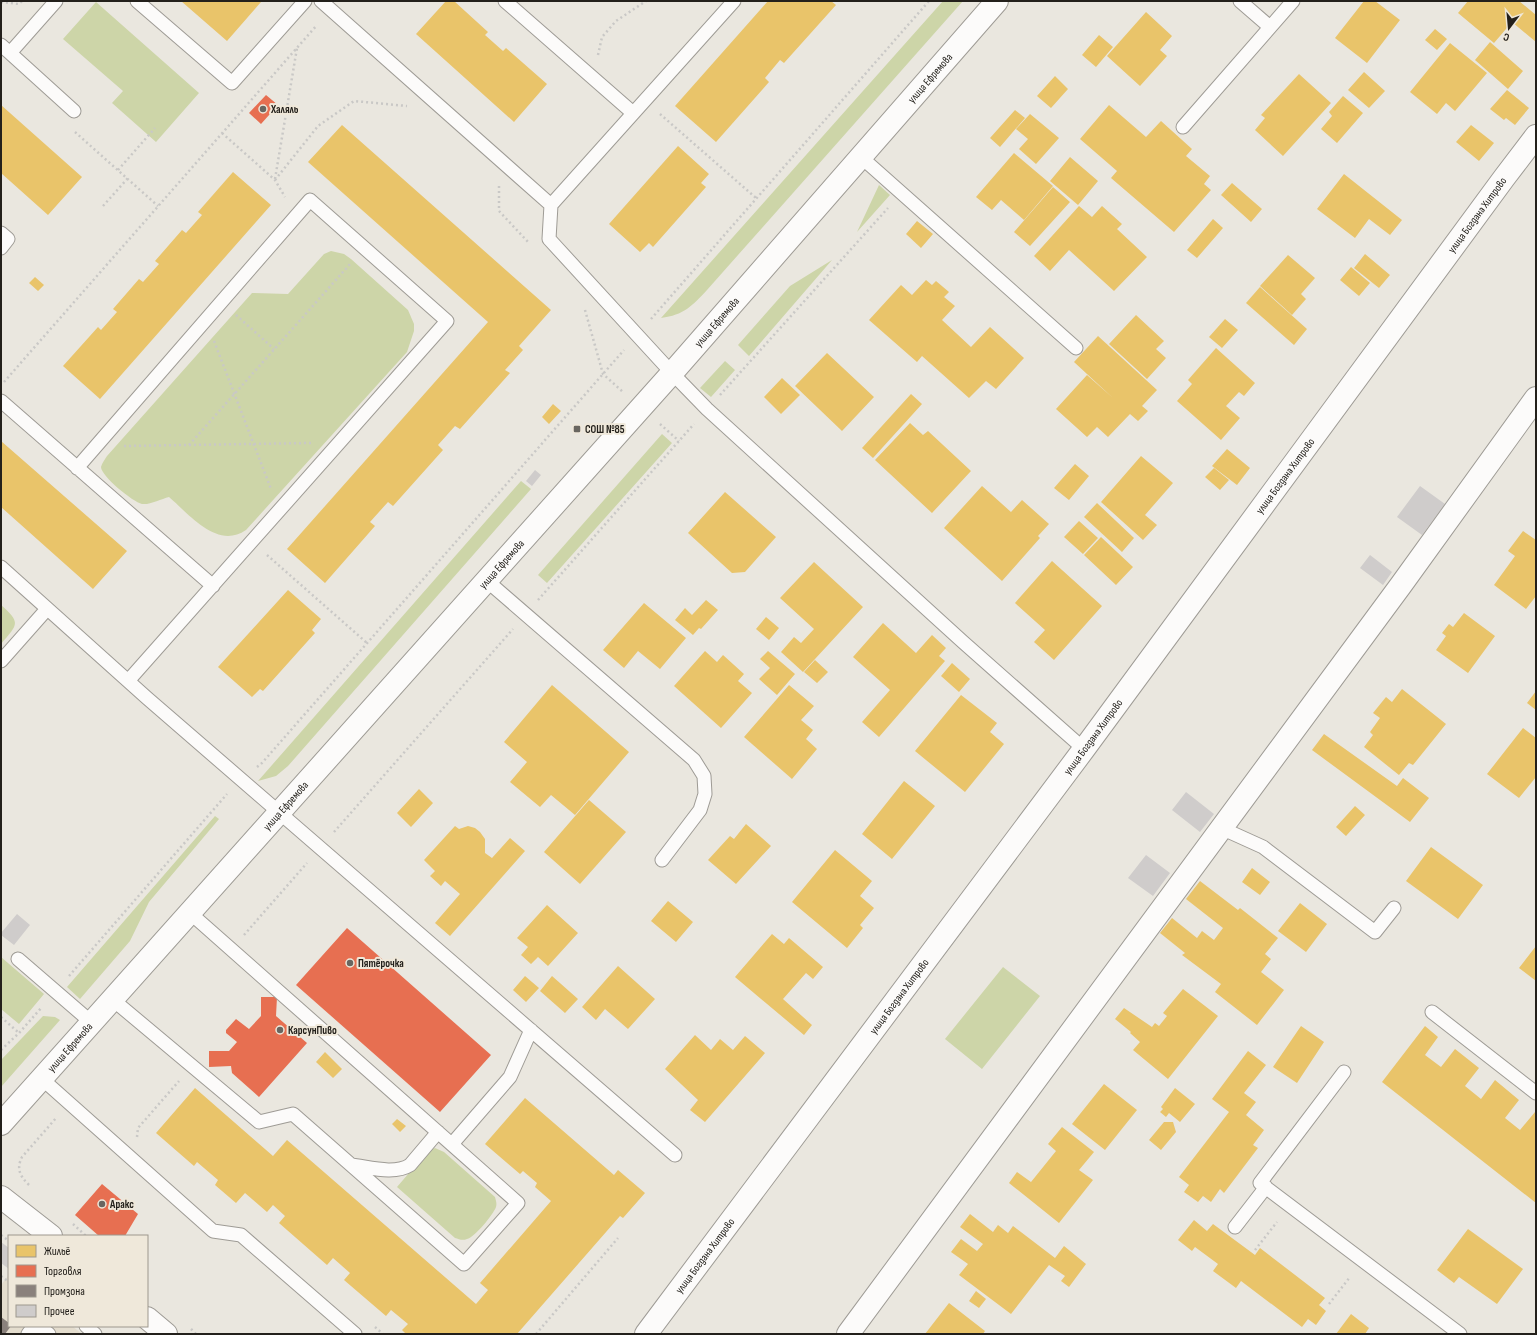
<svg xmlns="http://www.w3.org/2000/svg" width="1537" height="1335" font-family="'Sofia Sans Condensed',sans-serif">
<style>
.built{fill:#e4ddce}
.green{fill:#cdd5a8}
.homes{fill:#e9c46a}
.shops{fill:#e76f51}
.industry{fill:#8a817c}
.building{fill:#cfcccb}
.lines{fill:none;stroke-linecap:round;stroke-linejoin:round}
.lane-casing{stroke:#9e9b95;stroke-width:15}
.street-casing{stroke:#9e9b95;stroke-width:24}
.secondary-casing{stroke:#9e9b95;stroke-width:24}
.path{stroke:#c9c8c6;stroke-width:2.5;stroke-dasharray:2 3;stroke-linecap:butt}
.lane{stroke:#fcfbfa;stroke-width:13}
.street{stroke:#fcfbfa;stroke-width:22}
.secondary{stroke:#fcfbfa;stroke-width:22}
.poi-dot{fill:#696660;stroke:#efe8da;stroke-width:1.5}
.labels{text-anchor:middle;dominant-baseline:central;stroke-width:4;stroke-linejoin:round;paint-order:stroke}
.street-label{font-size:11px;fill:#23201b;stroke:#efe8da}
.poi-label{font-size:11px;font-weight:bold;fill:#23201b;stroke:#efe8da;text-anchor:start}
</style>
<rect width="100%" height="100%" fill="#eae7df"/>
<path class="built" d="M8,1276l1,1v49h63l10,8h-81v-49z"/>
<path class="green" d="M943,1h20l-256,289c-15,16 -23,25 -46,28z
M96,2l103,91 -43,49 -44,-39 11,-12 -60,-52z
M879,185l11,10 -33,37z
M331,251l13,3 7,5 57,51 6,14v7l-7,21 -161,178c-29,20 -57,-16 -77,-33 -8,2 -19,8 -27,7 -9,-2 -41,-28 -41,-37 1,-4 4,-8 6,-11l145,-163 36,1 36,-40z
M832,260l-83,96 -11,-11 52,-59z
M725,361l10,9 -24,27 -11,-9z
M662,434l10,9 -125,140 -9,-8z
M521,481l10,8 -243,277 -12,10 -18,5z
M1,605c21,18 16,20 0,39z
M215,816l4,3 -70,83 -19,39 -50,58 -13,-12z
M1,957l43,37 -25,30 -18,-15z
M1003,967l37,29 -58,73 -37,-30z
M43,1016l12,1 5,3 -59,67v-27z
M435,1148l9,4 51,45c1,4 2,6 1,10 -3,8 -21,30 -29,32 -5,2 -8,0 -12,-1l-58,-51 30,-35z"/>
<path class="homes" d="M181,1h78l2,1 -34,39z
M446,1h8l34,31 -3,3 18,16 3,-3 41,36 -33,38 -98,-88z
M768,1h63l5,4 -52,58 -4,-3 -15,18 4,4 -53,60 -41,-36z
M1364,1h11l25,19 -33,43 -32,-25z
M1468,1h51l17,14v27l-24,-20 -18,21 -36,-30z
M1146,12l26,24 -12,14 7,6 -27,30 -33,-30z
M1435,29l12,10 -10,11 -12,-10z
M1099,35l14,12 -17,20 -14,-12z
M1490,42l33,29 -15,18 -33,-29z
M1450,43l37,30 -32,38 -9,-8 -9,11 -27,-22z
M1364,72l21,19 -16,17 -21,-18z
M1299,74l32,29 -48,53 -28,-26 10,-12 -4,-3z
M1055,76l13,13 -17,19 -14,-12z
M1507,90l22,18 -14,17 -9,-7 -2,2 -14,-11z
M1343,96l20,17 -26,30 -16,-14 11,-13 -3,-4z
M1,105l81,72 -34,38 -47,-42z
M1109,105l37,32 15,-16 31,28 -6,7 24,20 -6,8 7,6 -37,42 -63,-54 6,-7 -37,-32z
M1015,110l10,8 -25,29 -10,-9z
M1030,114l29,24 -23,26 -17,-15 9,-10 -12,-10z
M342,125l209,185 -32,36 4,4 -18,20 5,3 -50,56 -5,-3 -17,19 5,5 -50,56 -5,-4 -18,20 5,4 -50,57 -38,-34 201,-227 -180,-160z
M1471,125l23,18 -15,18 -23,-19z
M678,146l31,28 -8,9 5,4 -53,60 -4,-4 -9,9 -31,-28z
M1014,153l39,33 -29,34 -23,-20 -9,10 -16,-13z
M1070,157l28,24 -20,24 -28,-24z
M233,172l38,33 -171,194 -37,-33 35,-39 3,3 16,-18 -4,-3 26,-30 4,3 16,-18 -4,-3 27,-31 4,3 16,-18 -4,-3z
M1344,174l58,46 -12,15 -21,-16 -14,19 -38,-29z
M1232,183l30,26 -11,13 -30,-27z
M1053,187l17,15 -40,44 -16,-14z
M1079,206l13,11 10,-11 20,18 -5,5 30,28 -33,34 -45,-41 -19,21 -16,-15z
M1213,219l10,9 -26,30 -10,-8z
M917,221l16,13 -12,14 -15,-14z
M1365,254l25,21 -11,13 -25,-20z
M1288,255l27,23 -14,16 5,5 -14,16 -32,-29z
M1351,267l19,16 -11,13 -19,-16z
M35,277l9,8 -6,6 -9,-8z
M926,280l6,5 4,-4 13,11 -5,5 11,9 -13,14 29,27 19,-20 34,31 -28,31 -10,-8 -17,17 -47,-42 -5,6 -48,-42 32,-35 11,10z
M1260,287l47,42 -13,16 -48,-42z
M1136,315l28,26 -8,8 10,9 -19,21 -38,-35z
M1225,319l13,11 -16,18 -13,-11z
M1098,336l59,54 -15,16 6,5 -10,10 -8,-7 -22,23 -11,-10 -10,10 -31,-28 31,-34 26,23 -39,-36z
M1216,348l39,35 -11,13 -5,-4 -13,14 14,12 -19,22 -44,-39 15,-17 -4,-4z
M827,353l47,44 -32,34 -47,-45z
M782,378l18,17 -19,19 -17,-17z
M911,394l11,10 -49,54 -11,-10z
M553,404l8,7 -12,13 -7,-7z
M910,423l13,12 5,-4 43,40 -39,42 -57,-53z
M1,441l126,110 -34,38 -92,-82z
M1227,449l23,19 -13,17 -25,-19z
M1141,456l32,27 -28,32 12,10 -14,15 -42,-38z
M1075,464l14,12 -20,24 -15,-12z
M1214,468l15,12 -9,10 -15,-13z
M982,486l29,26 11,-12 27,24 -11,12 2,2 -38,43 -58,-53z
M725,492l51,45 -31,35 -13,1 -44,-40z
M1097,503l37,35 -12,14 -38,-35z
M1079,521l19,17 -15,16 -19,-17z
M1523,531l13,9v56l-10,13 -32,-24 21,-29 -7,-5z
M1101,537l32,30 -17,18 -32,-30z
M1052,561l50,45 -48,54 -20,-18 11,-12 -30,-27z
M814,562l49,45 -60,65 -22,-20 13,-15 7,6 13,-14 -34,-31z
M288,590l33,29 -9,11 3,3 -52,58 -3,-2 -8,8 -34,-30z
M706,600l12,10 -17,19 -2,-1 -6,7 -18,-15 10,-12 7,7z
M644,603l42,35 -26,31 -22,-18 -14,17 -21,-18z
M1464,613l31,23 -27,37 -32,-23 10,-14 -4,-3 7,-9 4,3z
M766,617l13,11 -10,12 -13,-11z
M883,623l33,30 16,-18 14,13 -7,8 6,5 -66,76 -17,-15 28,-32 -37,-33z
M705,651l12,11 6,-7 21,19 -6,7 14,12 -31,35 -47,-42z
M768,651l27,23 -18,21 -18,-16 11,-11 -10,-9z
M815,660l13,12 -11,11 -13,-11z
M952,663l18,16 -11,13 -18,-16z
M552,685l77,67 -54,63 -24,-20 -11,12 -30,-25 17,-20 -23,-20z
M789,685l25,21 -13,14 12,10 -7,9 11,10 -25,30 -48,-42z
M1402,689l44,35 -33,41 -4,-2 -10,12 -35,-28 9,-12 -3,-3 10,-14 -7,-5 13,-16 6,5z
M1536,691v19l-9,-7z
M961,695l36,28 -7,9 14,12 -39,48 -50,-41z
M1523,728l13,10v39l-17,21 -32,-24z
M1324,734l73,52 6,-8 26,20 -19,24 -98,-72z
M904,781l31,25 -43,53 -30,-25z
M419,789l14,14 -22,24 -14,-14z
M589,800l37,32 -46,52 -36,-32z
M1355,806l10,9 -19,21 -10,-9z
M746,824l25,22 -35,38 -28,-24 22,-24 4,3z
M455,826l4,3 9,-3 7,2 5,4 5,7v14l7,5 18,-20 15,13 -75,85 -15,-13 25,-29 -15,-13 -4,5 -11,-10 5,-5 -11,-11z
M1431,847l52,38 -25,34 -52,-38z
M835,850l37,31 -12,15 14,12 -14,17 3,3 -16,20 -55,-46z
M1252,868l18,14 -10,13 -18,-13z
M1200,881l38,29 2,-2 38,30 -13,16 6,5 -10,13 23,18 -27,35 -42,-33 6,-8 -39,-29 3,-2 -25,-20 12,-15 25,20 5,-7 12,9 9,-12 -37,-29z
M668,901l25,21 -17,20 -25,-21z
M1300,903l27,21 -21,28 -28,-21z
M547,905l31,28 -30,33 -10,-9 -7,7 -10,-9 7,-8 -11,-9z
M772,934l12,10 5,-6 34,29 -10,12 -7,-6 -23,26 29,26 -8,10 -69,-58z
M1536,946v35l-17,-13z
M618,966l37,33 -27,30 -23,-20 -9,11 -14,-13z
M525,976l14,12 -13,14 -13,-12z
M552,976l26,23 -13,14 -25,-22z
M1183,989l35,27 -50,63 -35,-29 7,-8 -10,-9 1,-1 -16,-13 9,-11 28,19 3,-4 4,3 8,-10 -4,-3z
M1301,1026l23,16 -27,41 -24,-16z
M1425,1026l13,11 -13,18 16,12 14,-18 24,19 -14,18 16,13 14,-19 24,20 -14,18 15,12 15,-18h1v91l-154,-121z
M695,1035l16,15 9,-11 13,11 12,-14 20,17 -60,69 -15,-12 8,-10 -33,-31z
M1248,1051l18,14 -22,28 12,9 -10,13 18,15 -11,15 5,3 -34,45 -4,-4 -9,13 -8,-6 -5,6 -14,-10 5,-7 -10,-8 50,-65 -17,-13z
M325,1052l17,17 -9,9 -17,-16z
M1104,1084l33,26 -32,40 -33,-26z
M195,1088l78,68 14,-16 189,164 12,-14 -8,-7 71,-82 -16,-14 2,-4 -14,-12 -3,3 -35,-30 40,-46 89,77 4,-5 27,23 -22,25 -3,-2 -103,118h-111l-4,-4 6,-6 -17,-14 -5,6 -42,-36 6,-7 -17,-15 -6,7 -48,-42 6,-7 -12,-11 -6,7 -22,-19 -9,10 -21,-18 3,-5 -21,-18 -3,4 -38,-33z
M1175,1088l20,16 -15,18 -11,-9 -3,4 -6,-5 3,-3 -2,-2z
M397,1119l9,7 -6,6 -8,-8z
M1164,1122h9l3,10 -15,18 -12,-10z
M1062,1127l32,25 -15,18 14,10 -34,43 -50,-40 8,-11 14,10 25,-31 -8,-7z
M970,1214l23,18 5,-7 10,8 5,-7 42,32 9,-12 22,18 -17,23 -8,-6 4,-5 -16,-11 -38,49 -52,-39 9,-11 -17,-12 10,-13 16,12 6,-7 -23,-17z
M1194,1220l13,11 6,-7 42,31 5,-7 65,50 -6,7 7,6 -10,14 -8,-6 -6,8 -61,-46 -5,7 -23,-17 5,-7 -23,-17 -3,4 -14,-11z
M1468,1229l55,40 -26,35 -38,-27 -5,6 -17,-13z
M976,1291l10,8 -7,9 -10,-7z
M949,1303l36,28 -2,3h-58z
M1351,1314l18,14 -4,6h-29z"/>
<path class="shops" d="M266,95l12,10 -17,19 -12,-11z
M347,928l144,127 -51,57 -144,-127z
M261,997h16l-1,19 31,27 -48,54 -27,-24 -1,-7 -22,1v-16h20l8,-9 -11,-9v-3l10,-11 13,10 12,-13z
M102,1184l36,30 -13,22h-26l-24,-21z"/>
<path class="industry" d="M1,1317l8,6v3h2l-6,8h-4z"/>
<path class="building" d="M535,470l6,5 -9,11 -6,-5z
M1420,486l25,18 -23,31 -25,-18z
M1370,555l22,17 -9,13 -23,-17z
M1186,792l28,22 -14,18 -28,-22z
M1146,855l24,18 -17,23 -25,-18z
M17,914l13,11 -16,20 -13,-10v-2z
M1,1242l8,6v21l-8,-6z"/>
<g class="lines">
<defs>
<path id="lane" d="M137,1l95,82 73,-82
M321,1l230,204
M505,1l128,112
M734,1l-183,204 -2,34 123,134 35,36 256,233 121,107
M1240,1l30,26
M1,45l9,8 46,-52
M10,53l64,58
M1183,127l110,-126
M861,157l215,191
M1,233l7,6 -7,9
M1,401l212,185
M77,468l233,-268 137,121 -319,360
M1,567l146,131 528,457
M486,580l208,180 10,16 1,18 -5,16 -38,50
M1,661l46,-52
M1221,828l42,19 112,85 19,-24
M18,959l73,63
M112,999l147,123 34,-8 171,150 54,-61 -329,-291
M1432,1012l104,81
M1344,1072l-84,111 200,151
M41,1078l172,153 28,4 114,99
M452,1144l58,-67 21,-47
M351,1165c18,2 43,10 59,0l28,-33
M1235,1227l31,-40
M39,1326l10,8
M86,1326l9,8
M28,1334l6,-8"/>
<g id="street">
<path d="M1,1197l50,39"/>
<path d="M147,1318l19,16"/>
<path id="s1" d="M646,1334l438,-585 420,-571 32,-42"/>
<path d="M848,1334l553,-749 135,-187"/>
</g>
<g id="secondary">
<path id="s2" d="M1,1124l671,-751 325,-372"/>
</g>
</defs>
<use href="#lane" class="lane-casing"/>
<use href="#street" class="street-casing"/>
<use href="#secondary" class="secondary-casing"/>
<path class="path" d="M1,2l18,2 3,-3
M598,55l4,-18 14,-16 30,-20
M660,114l96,84
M75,132l83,74
M222,133l53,47 10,17
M118,170l37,-42
M275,179l22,-131
M275,180l43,-54 36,-25 53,5
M499,186v25l30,32
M103,206l25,-28
M585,310l18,64 20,18
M236,315l38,34
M651,319l278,-318
M214,341l57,148
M4,382l313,-357
M720,395l168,-187
M660,424l19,17
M189,445l162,-182
M124,446l187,-3
M267,555l100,88
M538,600l156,-176
M257,767l5,-4 362,-413
M334,832l179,-203
M244,935l63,-72
M69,976l158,-182
M1,1017l18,16
M1,1050l18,-17 23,-26
M137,1137l1,-9 41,-47
M29,1185c-9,-9 -13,-16 -7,-28l35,-40
M73,1224l13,12
M1,1235l8,6
M1255,1250l22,-28
M1,1276l8,6
M1329,1304l21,-27
M375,1327l8,7
M191,1329l5,5
M536,1334l82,-96"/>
<use href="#lane" class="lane"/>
<use href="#street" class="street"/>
<use href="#secondary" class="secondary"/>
</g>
<g class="poi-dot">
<circle cx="263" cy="109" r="4"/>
<rect x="573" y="425" width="8" height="8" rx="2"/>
<circle cx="350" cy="963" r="4"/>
<circle cx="280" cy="1030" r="4"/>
<circle cx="102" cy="1204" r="4"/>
</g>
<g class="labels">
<g class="street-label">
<text stroke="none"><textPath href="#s2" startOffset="1399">улица Ефремова</textPath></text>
<text stroke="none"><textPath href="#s1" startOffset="1394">улица Богдана Хитрово</textPath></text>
<text stroke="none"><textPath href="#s2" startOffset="1075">улица Ефремова</textPath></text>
<text stroke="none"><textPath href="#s1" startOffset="1070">улица Богдана Хитрово</textPath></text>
<text stroke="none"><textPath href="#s2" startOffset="751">улица Ефремова</textPath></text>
<text stroke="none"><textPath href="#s1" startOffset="746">улица Богдана Хитрово</textPath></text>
<text stroke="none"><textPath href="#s2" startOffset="427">улица Ефремова</textPath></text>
<text stroke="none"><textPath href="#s1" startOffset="422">улица Богдана Хитрово</textPath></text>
<text stroke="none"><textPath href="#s2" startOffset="103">улица Ефремова</textPath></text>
<text stroke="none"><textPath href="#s1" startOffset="98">улица Богдана Хитрово</textPath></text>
</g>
<g class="poi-label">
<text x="271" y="109">Халяль</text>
<text x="585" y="429">СОШ №85</text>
<text x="358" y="963">Пятёрочка</text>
<text x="288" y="1030">КарсунПиво</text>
<text x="110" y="1204">Аракc</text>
</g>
</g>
<rect width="1537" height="1335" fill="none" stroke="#23201b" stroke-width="4"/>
<rect x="8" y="1235" width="140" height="92" fill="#efe8da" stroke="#9d988e"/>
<rect x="16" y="1245" width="20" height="12" fill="#e9c46a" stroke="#9d988e"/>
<text x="44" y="1255" font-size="12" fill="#23201b">Жильё</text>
<rect x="16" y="1265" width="20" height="12" fill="#e76f51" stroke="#9d988e"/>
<text x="44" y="1275" font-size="12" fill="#23201b">Торговля</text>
<rect x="16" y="1285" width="20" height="12" fill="#8a817c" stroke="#9d988e"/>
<text x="44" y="1295" font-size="12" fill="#23201b">Промзона</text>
<rect x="16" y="1305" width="20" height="12" fill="#cfcccb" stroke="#9d988e"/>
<text x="44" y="1315" font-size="12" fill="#23201b">Прочее</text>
<g transform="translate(1509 28) rotate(196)" stroke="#efe8da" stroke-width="3" paint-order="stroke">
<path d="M0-3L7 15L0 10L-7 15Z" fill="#23201b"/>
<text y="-6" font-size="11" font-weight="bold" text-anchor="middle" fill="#23201b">С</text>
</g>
</svg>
